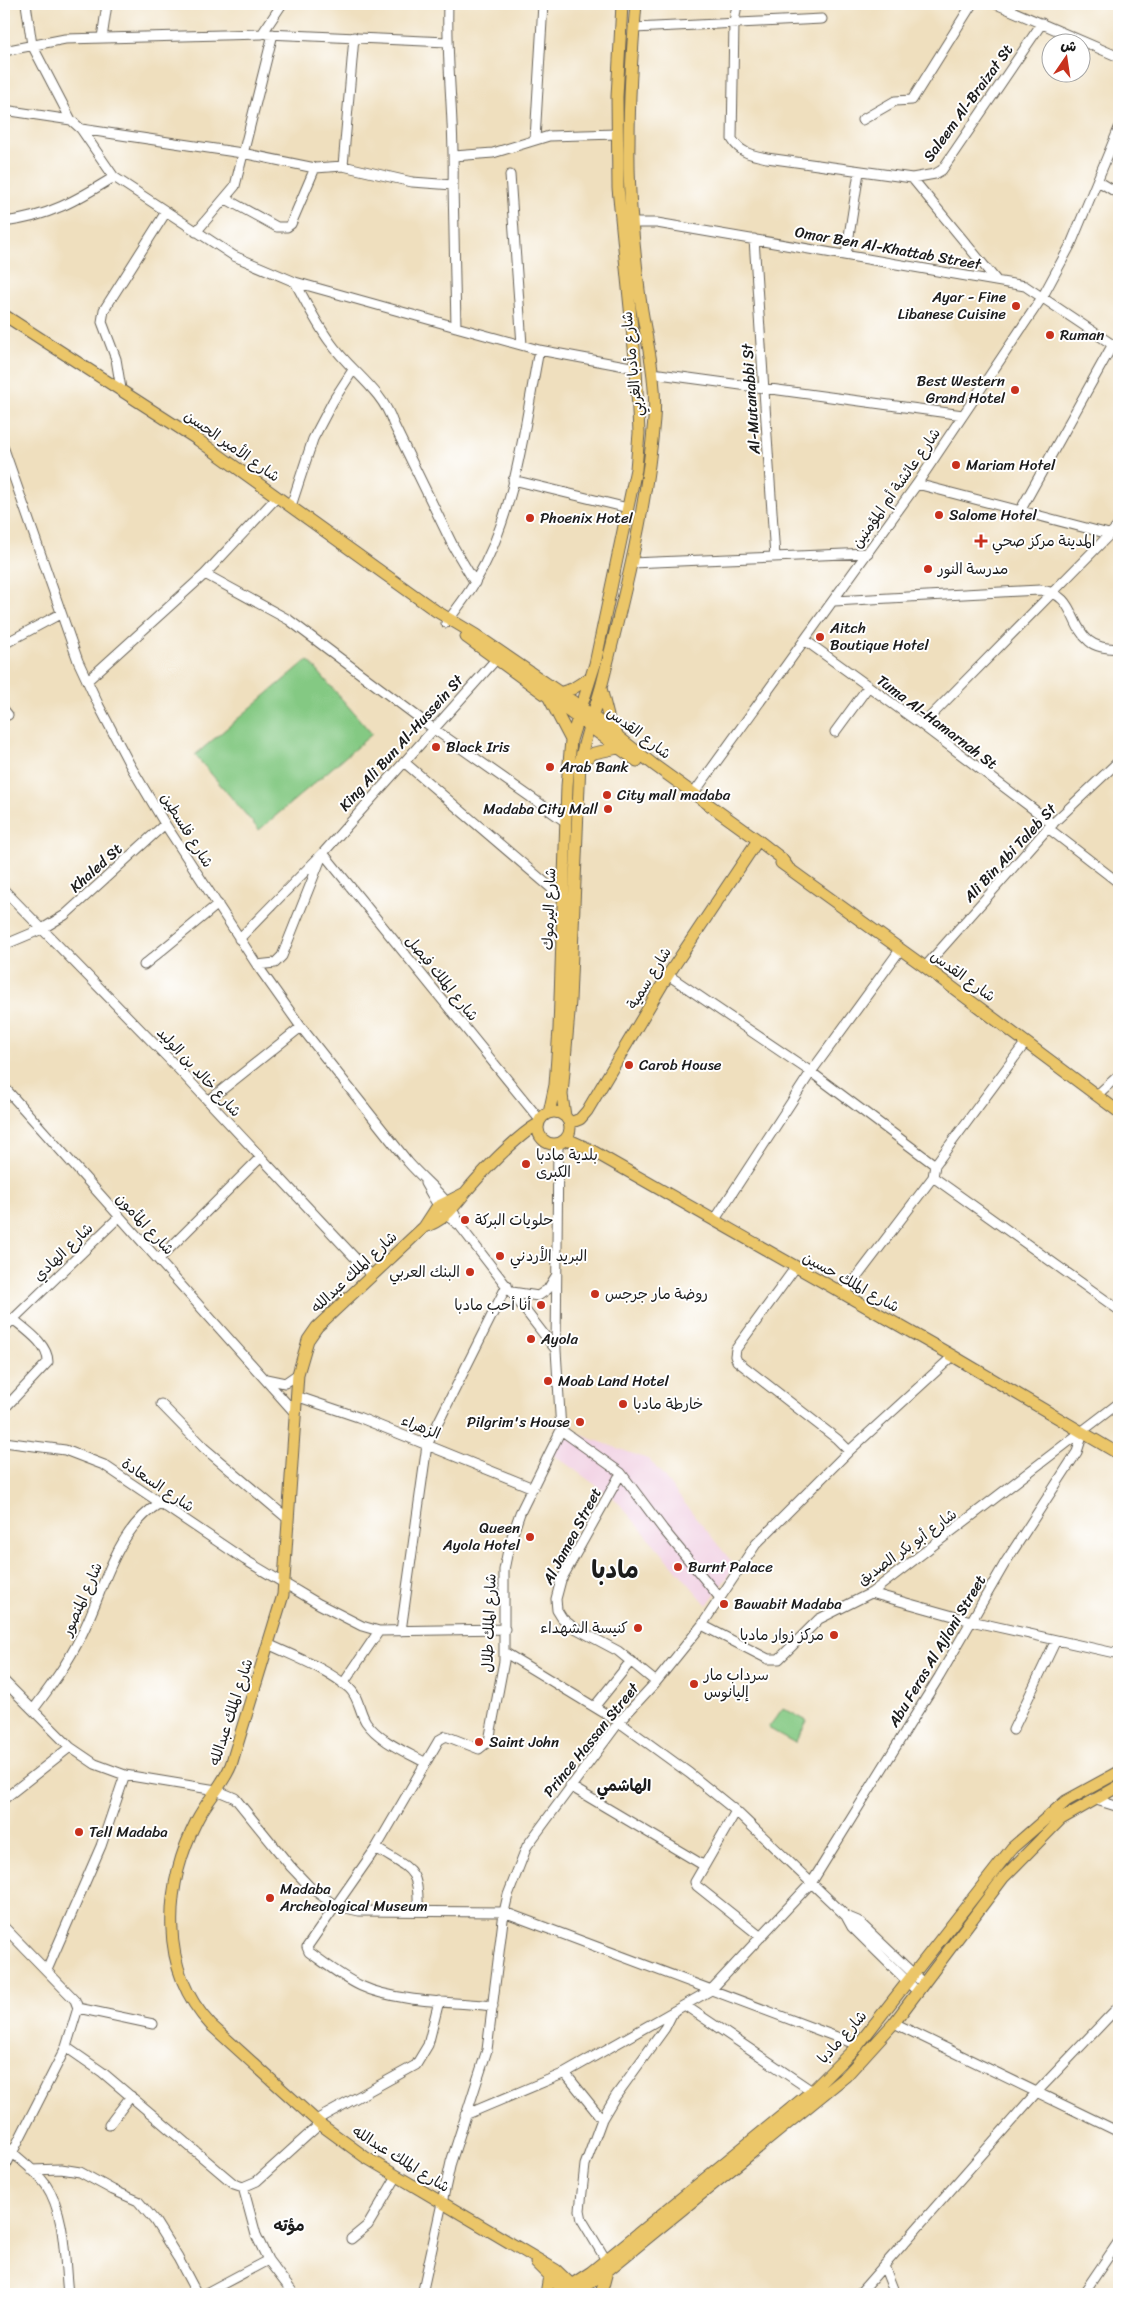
<svg xmlns="http://www.w3.org/2000/svg" width="1123" height="2298" font-family="Sriracha,'Playpen Sans Arabic',sans-serif">
<style>
.built{fill:#f1d0e3}
.pitch{fill:#84c983;stroke:#507250}
.lines{fill:none;stroke-linecap:round;stroke-linejoin:round}
.minor-casing{stroke:#666055;stroke-width:11}
.major-casing{stroke:#666055;stroke-width:13}
.minor{stroke:#fff;stroke-width:9}
.major{stroke:#ebc669;stroke-width:11}
.poi-dot{fill:#c8321e;stroke:#fff;stroke-width:2}
.labels{text-anchor:middle;dominant-baseline:central;stroke-width:4;stroke-linejoin:round;paint-order:stroke}
.street-label{font-size:15px;fill:#1c1c1c;stroke:#fff}
.poi-label{font-size:15px;fill:#1c1c1c;stroke:#fff;text-anchor:start}
.neighbourhood-label{font-size:16px;font-weight:bold;fill:#1c1c1c;stroke:#fff}
.town-label{font-size:25px;font-weight:bold;fill:#1c1c1c;stroke:#fff}
</style>
<rect width="100%" height="100%" fill="#fff"/>
<filter id="ink" filterUnits="userSpaceOnUse"><feTurbulence type="fractalNoise" baseFrequency=".02" numOctaves="2"/><feDisplacementMap in="SourceGraphic" scale="10" xChannelSelector="R" yChannelSelector="G"/><feConvolveMatrix kernelMatrix="1 2 1 2 8 2 1 2 1" color-interpolation-filters="sRGB"/></filter>
<filter id="wash" filterUnits="userSpaceOnUse"><feTurbulence type="fractalNoise" baseFrequency=".0096" numOctaves="4" result="noise"/><feDisplacementMap in="SourceGraphic" scale="20" xChannelSelector="R" yChannelSelector="G"/><feGaussianBlur stdDeviation="1.12" result="paint"/><feColorMatrix in="noise" values="0 0 0 0 0 0 0 0 0 0 0 0 0 0 0 0 0 1.4 0 .05"/><feComposite in="paint" operator="in"/></filter>
<g filter="url(#wash)">
<rect width="100%" height="100%" fill="#efdfbe"/>
<path class="built" d="M559,1427l91,33 85,106 -28,39 -92,-106 -65,-47z"/>
<path class="pitch" d="M306,661l4,1 62,72 -113,96 -64,-75z
M783,1708l24,13 -12,22 -27,-15z"/>
</g>
<g filter="url(#ink)">
<g class="lines">
<defs>
<path id="minor" d="M26,4l6,41 39,75 10,9 33,48 120,79 61,26 161,45 83,23 97,18
M448,4c-2,60 7,120 5,181
M737,4l-3,19 -2,116c8,14 20,16 35,19l145,20 23,-4 7,-4 100,-147
M996,4l123,53
M634,28l188,-9
M267,34l180,8
M102,38l5,-34
M4,51l61,-12 197,-5 20,-30
M4,110l67,10
M862,120l33,-19 17,-1 60,-96
M81,129l161,24 73,15
M535,139l8,-135
M454,156l39,-3 56,-17 68,-2
M343,166l11,-129
M510,175l12,170
M912,178l84,102
M1098,181l21,13
M226,199l51,28h10l4,-3 24,-56 28,-2 69,16 41,3 3,142
M4,222c44,-5 73,-22 110,-45
M634,223h23l368,63 94,63
M196,232l39,-46 38,-152
M754,239l21,318
M846,255l13,-83
M295,282c11,20 21,41 35,60 20,29 52,47 63,81l60,123 22,37
M652,373l311,42
M121,389l-5,-30 -14,-37 2,-12 62,-98
M4,449l74,212 21,45 31,59 35,59 92,141 44,62 107,135c18,21 43,37 52,64l96,124
M513,480l115,28
M917,484l192,50
M291,506l22,-67 20,-38 20,-31
M1020,511l93,-167
M631,563l237,-10
M205,574l84,46 145,109 132,93
M834,601l206,-11c35,3 29,35 49,51 8,7 20,7 30,8
M446,623c10,-13 21,-27 29,-41 41,-69 49,-155 64,-232
M806,641l116,84 131,99
M4,644l56,-30
M87,681l118,-107 72,-77
M4,710l4,5
M922,725l197,-200
M835,732l33,-45
M404,762l160,137
M694,793l223,-309 126,-188 28,-52 48,-116
M1048,828l71,55
M323,853l217,267
M4,890l164,168 204,218
M239,939l84,-86 177,-198
M4,945l38,-16 23,-14 100,-91
M144,965l74,-61
M257,965l18,-2 7,-7 39,-98
M925,967l123,-139 71,-67
M668,975l143,97 124,93
M4,1087l291,326
M1097,1095l22,-20
M208,1101l93,-74
M933,1177l186,133
M425,1183l16,28 19,15
M714,1221l97,-149 89,-122
M159,1259l101,-101
M795,1268l-59,81 -1,7 2,5 100,78 12,12
M512,1292l26,4 10,-7 8,-13
M844,1294l89,-117 2,-12 91,-123
M4,1328l115,-111
M266,1379l19,4 13,-9
M296,1396l62,21 175,71
M161,1404l43,44 84,71
M4,1409l44,-47c0,-18 -22,-32 -35,-43
M561,1430l60,43 42,56 57,69
M4,1442l61,8 39,15 141,95 74,44 43,22 17,5 126,-2
M621,1473l-60,107 -5,19 1,11 5,8 11,9 45,24 38,31
M871,1593l100,28 148,33
M702,1625l66,34h11l40,-40 52,-26 248,-190
M401,1631l26,-186 80,-160
M268,1644c27,13 58,24 81,44 10,9 10,23 17,34 13,19 40,30 60,41
M504,1652l115,70 70,51 47,38 110,105 6,11 66,65
M4,1681l66,66 25,17 30,11 91,15 19,8 56,69 20,21 25,18 23,5 145,1 354,133
M343,1684l36,-53
M595,1706l36,-45
M33,1710c18,-24 35,-47 48,-74 23,-45 33,-105 79,-133
M1013,1730l43,-90
M570,1786l133,79
M4,1799l66,-52
M1093,1799l26,8
M736,1811l-41,71 2,4 64,51
M376,1848c34,22 44,19 42,63
M846,1916l12,5 66,63
M4,1927l71,73 3,8
M47,1970l54,-124 24,-71
M493,2006c-38,-4 -98,-4 -132,-20 -19,-9 -35,-22 -52,-34l-2,-5 69,-99 63,-108 7,-4 33,13 10,-8 15,-80v-91l5,-25 11,-32 41,-83 -5,-80 2,-206
M686,2006l126,85
M78,2008l75,16
M894,2023l225,109
M66,2047l36,25 132,112 9,3 14,-6 63,-57
M565,2073l37,46
M465,2115l100,-42 146,-83 101,-108 127,-205 66,-114 72,-111 6,-19
M316,2120l100,-55 12,-20 11,-44
M109,2125l22,-29
M4,2145c13,13 31,24 42,40 20,30 18,74 22,109
M4,2169l62,-122 12,-39
M31,2170l30,-1 19,3 33,18 25,11 17,20 23,37 19,36
M243,2187l13,48 12,25 26,34
M351,2239l17,-14 29,-49
M606,2260l-24,-40 -2,-10 5,-45 17,-46 13,-22 50,-69 7,-14
M884,2266l11,28
M204,2294l64,-34
M422,2294l29,-132 36,-112 17,-138 4,-17 19,-49 92,-124 37,-40 46,-57 54,-81 93,-93 104,-95
M859,2294l177,-201 83,-87
M1083,2294l36,-53"/>
<path id="major" d="M4,315l194,125 238,171 40,24 105,72 73,58 104,75 23,18 6,8
M466,637l171,124
M601,688l8,32 8,14
M559,693l13,-4 19,-12
M549,698l22,42
M580,762l14,-9 24,-5
M781,863l144,104 194,145
M538 1128a16 16 0 1 1 32 0a16 16 0 1 1-32 0Z
M549,1113l6,-28 4,-56 8,-243 4,-46 24,-76 41,-195 3,-36 -3,-65 -18,-180 -1,-91 5,-93
M565,1116l-3,-21 8,-94 10,-239c5,-27 15,-52 22,-78 22,-87 45,-176 52,-265 4,-45 -12,-93 -16,-138 -5,-46 -10,-93 -9,-138 0,-47 3,-93 7,-139
M570,1123l10,-4 7,-8 81,-136 90,-135
M538,1124c-21,12 -57,49 -73,69 -12,15 -21,28 -41,34l-107,100 -9,13 -10,34 -15,221 -52,170c-8,20 -24,35 -34,55 -33,65 -39,149 14,205l109,99 45,33 191,113 22,21
M567,1139l22,10 364,207 166,98
M424,1227l13,-20 28,-14
M536,2263l31,31
M546,2294l3,-18
M557,2294l34,-22 221,-181 46,-46 154,-197 54,-47 53,-29
M574,2294l33,-23 239,-195 48,-53 109,-145 58,-59 58,-33
M601,2294l6,-23"/>
</defs>
<use href="#minor" class="minor-casing"/>
<use href="#major" class="major-casing"/>
<use href="#minor" class="minor"/>
<use href="#major" class="major"/>
</g>
</g>
<g class="poi-dot">
<circle cx="1016" cy="306" r="5"/>
<circle cx="1050" cy="335" r="5"/>
<circle cx="1015" cy="390" r="5"/>
<circle cx="956" cy="465" r="5"/>
<circle cx="939" cy="515" r="5"/>
<circle cx="530" cy="518" r="5"/>
<path d="M978.5 533.5h5v5h5v5h-5v5h-5v-5h-5v-5h5z"/>
<circle cx="928" cy="569" r="5"/>
<circle cx="820" cy="637" r="5"/>
<circle cx="436" cy="747" r="5"/>
<circle cx="550" cy="767" r="5"/>
<circle cx="607" cy="795" r="5"/>
<circle cx="608" cy="809" r="5"/>
<circle cx="629" cy="1065" r="5"/>
<circle cx="526" cy="1164" r="5"/>
<circle cx="465" cy="1220" r="5"/>
<circle cx="500" cy="1256" r="5"/>
<circle cx="470" cy="1272" r="5"/>
<circle cx="595" cy="1294" r="5"/>
<circle cx="541" cy="1305" r="5"/>
<circle cx="531" cy="1339" r="5"/>
<circle cx="548" cy="1381" r="5"/>
<circle cx="623" cy="1404" r="5"/>
<circle cx="580" cy="1422" r="5"/>
<circle cx="530" cy="1537" r="5"/>
<circle cx="678" cy="1567" r="5"/>
<circle cx="724" cy="1604" r="5"/>
<circle cx="638" cy="1628" r="5"/>
<circle cx="834" cy="1635" r="5"/>
<circle cx="694" cy="1684" r="5"/>
<circle cx="479" cy="1742" r="5"/>
<circle cx="79" cy="1832" r="5"/>
<circle cx="270" cy="1898" r="5"/>
</g>
<g class="labels">
<g class="street-label">
<text transform="translate(968 103) rotate(-54)">Saleem Al-Braizat St</text>
<text transform="translate(888 248) rotate(10)">Omar Ben Al-Khattab Street</text>
<text transform="translate(632 364) rotate(-96)">شارع مأدبا الغربي</text>
<text transform="translate(751 399) rotate(-94)">Al-Mutanabbi St</text>
<text transform="translate(232 446) rotate(35)">شارع الأمير الحسن</text>
<text transform="translate(896 488) rotate(-55)">شارع عائشة أم المؤمنين</text>
<text transform="translate(937 722) rotate(37)">Tuma Al-Hamarnah St</text>
<text transform="translate(639 733) rotate(37)">شارع القدس</text>
<text transform="translate(401 743) rotate(-48)">King Ali Bun Al-Hussein St</text>
<text transform="translate(187 830) rotate(58)">شارع فلسطين</text>
<text transform="translate(1010 853) rotate(-47)">Ali Bin Abi Taleb St</text>
<text transform="translate(96 868) rotate(-42)">Khaled St</text>
<text transform="translate(549 909) rotate(-88)">شارع اليرموك</text>
<text transform="translate(963 976) rotate(36)">شارع القدس</text>
<text transform="translate(442 978) rotate(51)">شارع الملك فيصل</text>
<text transform="translate(649 978) rotate(-58)">شارع سمية</text>
<text transform="translate(199 1072) rotate(47)">شارع خالد بن الوليد</text>
<text transform="translate(145 1224) rotate(47)">شارع المأمون</text>
<text transform="translate(63 1252) rotate(-44)">شارع الهادي</text>
<text transform="translate(354 1272) rotate(-43)">شارع الملك عبدالله</text>
<text transform="translate(851 1282) rotate(29)">شارع الملك حسين</text>
<text transform="translate(421 1427) rotate(22)">الزهراء</text>
<text transform="translate(158 1485) rotate(34)">شارع السعادة</text>
<text transform="translate(572 1536) rotate(-62)">Al Jamea Street</text>
<text transform="translate(907 1547) rotate(-36)">شارع أبو بكر الصديق</text>
<text transform="translate(82 1599) rotate(-66)">شارع المنصور</text>
<text transform="translate(489 1623) rotate(-88)">شارع الملك طلال</text>
<text transform="translate(937 1651) rotate(-59)">Abu Feras Al Ajloni Street</text>
<text transform="translate(231 1712) rotate(-72)">شارع الملك عبدالله</text>
<text transform="translate(591 1740) rotate(-51)">Prince Hassan Street</text>
<text transform="translate(842 2037) rotate(-48)">شارع مادبا</text>
<text transform="translate(401 2159) rotate(32)">شارع الملك عبدالله</text>
</g>
<g class="poi-label">
<text x="1006" y="297" text-anchor="end">Ayar - Fine<tspan x="1006" dy="17">Libanese Cuisine</tspan></text>
<text x="1060" y="335">Ruman</text>
<text x="1005" y="381" text-anchor="end">Best Western<tspan x="1005" dy="17">Grand Hotel</tspan></text>
<text x="966" y="465">Mariam Hotel</text>
<text x="949" y="515">Salome Hotel</text>
<text x="540" y="518">Phoenix Hotel</text>
<text x="992" y="541">المدينة مركز صحي</text>
<text x="938" y="569">مدرسة النور</text>
<text x="830" y="628">Aitch<tspan x="830" dy="17">Boutique Hotel</tspan></text>
<text x="446" y="747">Black Iris</text>
<text x="560" y="767">Arab Bank</text>
<text x="617" y="795">City mall madaba</text>
<text x="598" y="809" text-anchor="end">Madaba City Mall</text>
<text x="639" y="1065">Carob House</text>
<text x="536" y="1155">بلدية مادبا<tspan x="536" dy="17">الكبرى</tspan></text>
<text x="475" y="1220">حلويات البركة</text>
<text x="510" y="1256">البريد الأردني</text>
<text x="460" y="1272" text-anchor="end">البنك العربي</text>
<text x="605" y="1294">روضة مار جرجس</text>
<text x="531" y="1305" text-anchor="end">أنا أحب مادبا</text>
<text x="541" y="1339">Ayola</text>
<text x="558" y="1381">Moab Land Hotel</text>
<text x="633" y="1404">خارطة مادبا</text>
<text x="570" y="1422" text-anchor="end">Pilgrim's House</text>
<text x="520" y="1528" text-anchor="end">Queen<tspan x="520" dy="17">Ayola Hotel</tspan></text>
<text x="688" y="1567">Burnt Palace</text>
<text x="734" y="1604">Bawabit Madaba</text>
<text x="628" y="1628" text-anchor="end">كنيسة الشهداء</text>
<text x="824" y="1635" text-anchor="end">مركز زوار مادبا</text>
<text x="704" y="1675">سرداب مار<tspan x="704" dy="17">إليانوس</tspan></text>
<text x="489" y="1742">Saint John</text>
<text x="89" y="1832">Tell Madaba</text>
<text x="280" y="1889">Madaba<tspan x="280" dy="17">Archeological Museum</tspan></text>
</g>
<g class="neighbourhood-label">
<text x="624" y="1785">الهاشمي</text>
<text x="289" y="2225">مؤته</text>
</g>
<g class="town-label">
<text x="615" y="1569">مادبا</text>
</g>
</g>
<rect width="1123" height="2298" fill="none" stroke="#fff" stroke-width="20"/>
<g transform="translate(1066 58) rotate(13)"><circle r="24" fill="#ffffff" stroke="#a4a4a4"/>
<path d="M0-4L9 19L0 12L-9 19Z" fill="#c8321e"/>
<text y="-8" font-size="14" font-weight="bold" text-anchor="middle" fill="#1c1c1c">ش</text>
</g>
</svg>
